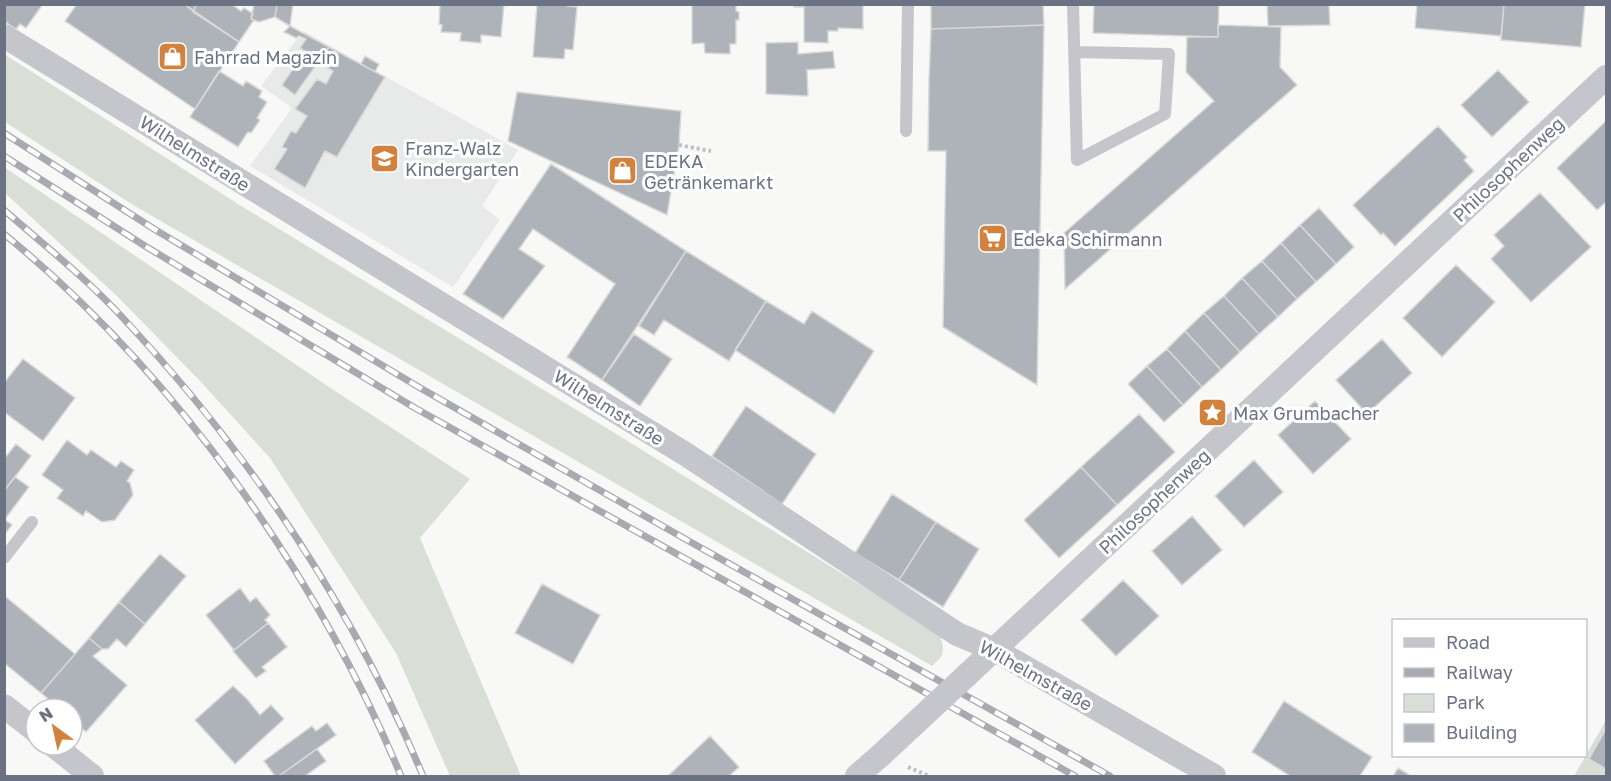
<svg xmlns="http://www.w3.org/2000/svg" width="1611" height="781" font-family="'Golos Text',sans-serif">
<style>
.built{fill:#e8e9e9}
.green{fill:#d9dfd7}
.building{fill:#aeb2b9;stroke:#d9dad8;stroke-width:1.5}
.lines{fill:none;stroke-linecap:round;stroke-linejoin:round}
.path{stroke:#bebfc2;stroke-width:4;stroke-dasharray:3 3;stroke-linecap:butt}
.lane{stroke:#c4c6cb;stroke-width:12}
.street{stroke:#c4c6cb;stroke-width:24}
.rail-casing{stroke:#a7aab1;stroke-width:7}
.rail{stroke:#fff;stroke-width:4.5;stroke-dasharray:14;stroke-linecap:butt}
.street-bridge{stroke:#c4c6cb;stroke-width:24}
.labels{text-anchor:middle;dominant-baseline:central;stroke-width:6;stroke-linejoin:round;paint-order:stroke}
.poi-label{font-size:18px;fill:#6a7284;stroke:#fff;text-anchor:start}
.street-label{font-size:18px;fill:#6a7284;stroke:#fff}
</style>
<rect width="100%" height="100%" fill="#f8f8f6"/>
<path class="built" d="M303,31l215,119 -36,56 18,14 -47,67 -203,-121 42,-58 -31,-22z"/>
<path class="green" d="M4,54l234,150 375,228 327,202 3,13 -1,9 -10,10 -799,-461 -128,-83z
M4,167l328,222 138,90 -50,59 101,238h-71l-54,-123 -126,-195 -69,-76 -83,-85 -113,-104z
M1606,720v56h-32z"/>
<path class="building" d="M4,4h39l-17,24 -6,-4 -4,5 -12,-8z
M77,4h107l55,38 -44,67 -130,-88z
M184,4h13l-4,7z
M197,4h34l10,7 3,-3 9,6 -2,5 3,1 -15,22 -46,-30z
M254,4h23l-2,13 -16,5 -8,-3z
M277,4h16l-3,22 -15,-9z
M440,4h64l-3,33 -20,-2v8l-21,-2 1,-8 -20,-1 1,-7 -3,-1z
M537,4h30v2l10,1 -4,43 -8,-1 -1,10 -31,-2z
M692,4h44v7l3,1v8h-3v24h-6v10l-25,-1 -1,-10 -12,1z
M794,4h69v25l-25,-1v3h-10v12l-24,-1v-35h-10z
M931,4h112l1,21 -113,4z
M1094,4h125l-1,33 -125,-4z
M1267,4h62l1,21 -62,1z
M1417,4h87l-3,32 -86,-8z
M1504,4h81l-4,43 -80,-7z
M1044,25l-7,360 -94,-58 3,-176h-18l1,-72 2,-50z
M1218,25l63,2 -1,40 17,18 -232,204 -1,-56 150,-132 -28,-29 1,-35h31z
M290,26l39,21 -34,48 -13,-10 23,-34 -5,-3 6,-9 -7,-3 -3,2 -12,-6z
M798,42v12l35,-3 2,17 -28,2 1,26 -42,-2v-51z
M329,47l56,30 -48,80 -12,-6 -20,37 -31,-19 13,-20 -5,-2 9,-16 5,2 11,-17 -12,-7 22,-30 9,5 7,-13 -15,-9z
M365,56l14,8 -4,8 -14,-8z
M1498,70l31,32 -37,35 -31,-32z
M219,71l24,15 3,-5 16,10 -3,6 8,5 -10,16 3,2 -9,13 -3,-1 -10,15 -48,-30z
M517,92l164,19 -2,34 -12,70 -159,-74z
M1606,121v81l-9,8 -40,-42z
M1438,126l29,31 -3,3 10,11 -79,75 -12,-13 -2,2 -28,-30z
M551,164l135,87 -84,129 -35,-23 48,-73 -82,-55 -14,20 26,17 -42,53 -40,-25z
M1540,193l51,54 -60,55 -40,-43 13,-13 -10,-11z
M1319,208l35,39 -18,17 -36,-39z
M1300,225l36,39 -20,18 -35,-39z
M1281,243l35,39 -19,17 -35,-38z
M686,251l80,50 -37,60 -65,-41 -10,15 -15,-9z
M1262,261l35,38 -19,18 -36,-39z
M1456,265l39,37 -53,55 -39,-39z
M1242,278l36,39 -19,17 -35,-38z
M1224,296l35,38 -19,18 -36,-39z
M766,301l38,23 8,-13 62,40 -40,63 -99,-64z
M1204,313l36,39 -19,18 -36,-39z
M1185,331l36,39 -19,17 -35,-38z
M634,334l38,25 -32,47 -38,-26z
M1382,339l30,34 -45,41 -31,-34z
M1167,349l35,38 -19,18 -36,-39z
M23,359l52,39 -32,43 -39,-29v-29z
M1147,366l36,39 -19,17 -36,-38z
M1315,401l36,38 -38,35 -35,-39z
M746,406l70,48 -34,50 -70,-48z
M1139,414l36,38 -58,53 -36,-38z
M67,440l20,15 4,-5 25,17 5,-6 13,9 -7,11 3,2 3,12 -18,25 -13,2 -16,-11 -3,5 -26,-18 6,-8 -21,-15z
M16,444l15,12 -27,35v-32z
M1254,460l29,32 -39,35 -29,-31z
M1081,467l36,38 -58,53 -35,-38z
M15,477l14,10 -24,32 -1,-28z
M892,494l44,28 -37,58 -44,-27z
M1192,516l30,34 -40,35 -30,-34z
M4,519l8,6 -8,10z
M936,522l43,27 -36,58 -44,-27z
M160,554l26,22 -41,48 -26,-22z
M1123,580l36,36 -43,40 -35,-36z
M542,584l58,31 -27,49 -58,-31z
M240,588l10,14 6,-5 14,18 -5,5 3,3 -34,27 -28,-35z
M6,597l69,57 -34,39 -37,-30v-64z
M119,602l26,22 -19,23 -9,-8 -9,10h-6l-13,-11z
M268,623l19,24 -25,20 4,4 -10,7 -23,-27z
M89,638l13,11 -9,7 34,29 -41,47 -14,-12v-11h-12l-19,-16z
M233,686l14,13 13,16 11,-10 13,14 -49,45 -40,-44z
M1284,701l88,56 -12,19h-70l-38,-24z
M327,723l9,12 -57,41h-4l-11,-15 48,-35 4,5z
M1606,729v40l-17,-10z
M710,736l29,31 -10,9h-59l-1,-1z
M317,749l9,12 -21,15h-26z
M1398,768l13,8h-18z"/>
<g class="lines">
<path class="path" d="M679,145l32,6
M908,767l21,9"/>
<path class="lane" d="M1073,4l4,156 88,-46 4,-60 -95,-2
M906,131l2,-127
M4,558l28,-36"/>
<path class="street" d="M4,36l683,419 270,179 38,16 219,126
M967,675l639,-598
M4,706l32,25
M53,745l39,31
M857,776l24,-21"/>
<defs>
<path id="rail" d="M4,133l150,96 268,160 272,155 416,232
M4,156l141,90 270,162 660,368
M4,210c40,35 82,68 118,107 126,134 230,289 301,459
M4,234c171,139 313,340 397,542"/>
</defs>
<use href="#rail" class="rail-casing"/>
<use href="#rail" class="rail"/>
<path class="street-bridge" d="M881,755l86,-80"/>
</g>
<defs>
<symbol id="shop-square" viewBox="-11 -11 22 22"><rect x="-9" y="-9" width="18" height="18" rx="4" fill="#d2823c" stroke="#fff"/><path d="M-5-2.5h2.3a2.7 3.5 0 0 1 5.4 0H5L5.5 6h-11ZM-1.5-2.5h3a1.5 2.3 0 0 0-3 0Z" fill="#fff"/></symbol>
<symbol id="school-square" viewBox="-11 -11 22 22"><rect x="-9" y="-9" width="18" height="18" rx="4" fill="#d2823c" stroke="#fff"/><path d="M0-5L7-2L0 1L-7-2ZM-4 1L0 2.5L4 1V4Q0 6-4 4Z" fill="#fff"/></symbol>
<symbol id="supermarket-square" viewBox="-11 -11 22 22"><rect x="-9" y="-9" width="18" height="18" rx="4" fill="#d2823c" stroke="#fff"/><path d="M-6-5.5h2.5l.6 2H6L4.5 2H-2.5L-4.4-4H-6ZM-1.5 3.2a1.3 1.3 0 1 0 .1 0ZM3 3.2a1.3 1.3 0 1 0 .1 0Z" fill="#fff"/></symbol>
<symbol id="sight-square" viewBox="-11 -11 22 22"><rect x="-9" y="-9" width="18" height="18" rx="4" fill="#d2823c" stroke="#fff"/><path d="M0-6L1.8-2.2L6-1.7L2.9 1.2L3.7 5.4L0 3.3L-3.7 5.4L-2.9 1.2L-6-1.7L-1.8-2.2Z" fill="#fff"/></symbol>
</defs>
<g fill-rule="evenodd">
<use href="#shop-square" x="156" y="40" width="33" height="33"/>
<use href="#school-square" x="368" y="142" width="33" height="33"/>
<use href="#shop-square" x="606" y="154" width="33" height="33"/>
<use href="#supermarket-square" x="976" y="222" width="33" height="33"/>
<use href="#sight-square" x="1196" y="396" width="33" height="33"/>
</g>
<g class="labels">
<g class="poi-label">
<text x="194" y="57">Fahrrad Magazin</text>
<text x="405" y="148">Franz-Walz<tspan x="405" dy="21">Kindergarten</tspan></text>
<text x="644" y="161">EDEKA<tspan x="644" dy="21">Getränkemarkt</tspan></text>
<text x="1013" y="239">Edeka Schirmann</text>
<text x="1233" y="413">Max Grumbacher</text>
</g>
<g class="street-label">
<text transform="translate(195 153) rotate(32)">Wilhelmstraße</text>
<text transform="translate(1508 169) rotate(-43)">Philosophenweg</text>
<text transform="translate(609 407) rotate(32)">Wilhelmstraße</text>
<text transform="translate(1154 501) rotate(-43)">Philosophenweg</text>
<text transform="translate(1036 675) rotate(29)">Wilhelmstraße</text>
</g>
</g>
<rect width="1611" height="781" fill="none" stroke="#6a7284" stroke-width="12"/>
<rect x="1392" y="619" width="195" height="138" fill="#ffffff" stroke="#c3c7ce" stroke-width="1.5"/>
<rect x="1404" y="638" width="30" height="9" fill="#c4c6cb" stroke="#c3c7ce" stroke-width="1.5"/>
<text x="1446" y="649" font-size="18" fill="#6a7284">Road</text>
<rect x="1404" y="668" width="30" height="9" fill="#a7aab1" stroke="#c3c7ce" stroke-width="1.5"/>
<text x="1446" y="679" font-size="18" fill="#6a7284">Railway</text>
<rect x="1404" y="694" width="30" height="18" fill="#d9dfd7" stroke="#c3c7ce" stroke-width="1.5"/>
<text x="1446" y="709" font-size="18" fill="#6a7284">Park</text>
<rect x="1404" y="724" width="30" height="18" fill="#aeb2b9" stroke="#c3c7ce" stroke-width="1.5"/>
<text x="1446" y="739" font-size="18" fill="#6a7284">Building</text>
<g transform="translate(54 727) rotate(327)"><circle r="28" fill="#ffffff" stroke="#c3c7ce" stroke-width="1.5"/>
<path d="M0-4.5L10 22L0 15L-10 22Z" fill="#d2823c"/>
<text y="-9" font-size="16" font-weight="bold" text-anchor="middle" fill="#6a7284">N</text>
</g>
</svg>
